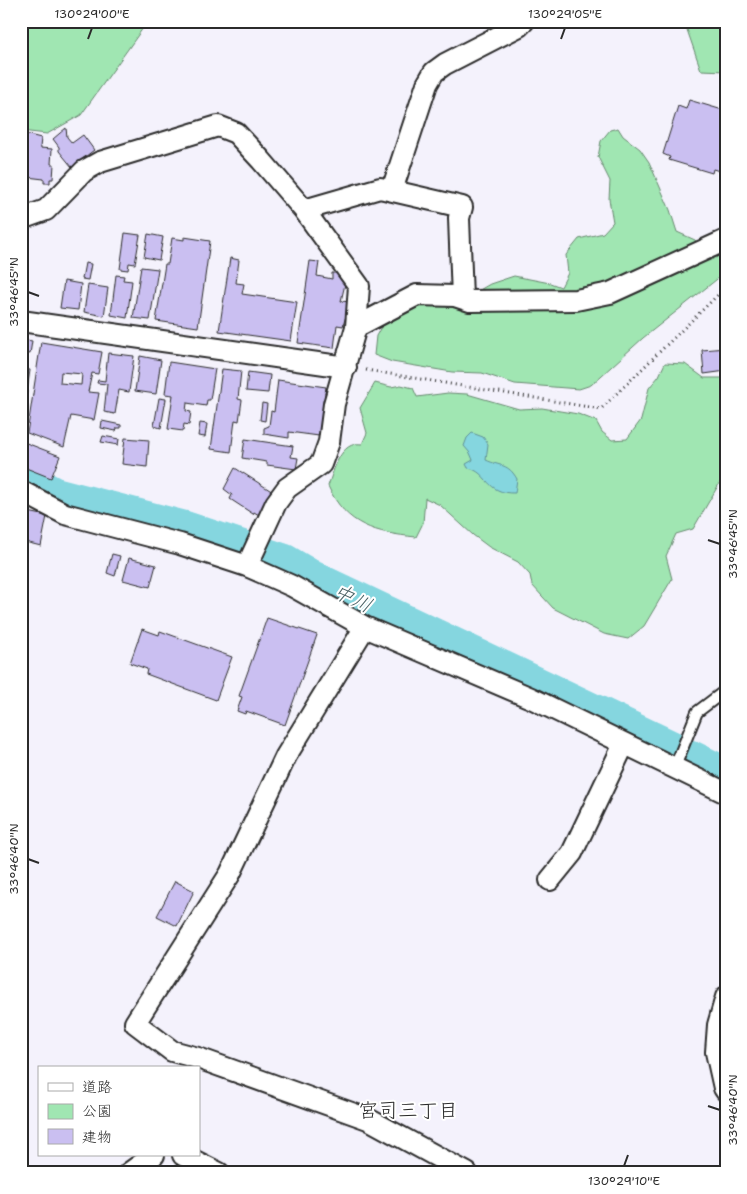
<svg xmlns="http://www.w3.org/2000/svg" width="747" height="1194" font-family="'Shantell Sans','Klee One',sans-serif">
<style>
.green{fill:#a0e6b2;stroke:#66886e}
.water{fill:#85d6df;stroke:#619297}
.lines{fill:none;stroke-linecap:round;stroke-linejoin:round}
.river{stroke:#85d6df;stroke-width:41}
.building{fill:#cabff1;stroke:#2b2b2b;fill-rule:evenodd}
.lane-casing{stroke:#2b2b2b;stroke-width:14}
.street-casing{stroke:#2b2b2b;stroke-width:24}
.path{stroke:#2b2b2b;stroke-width:3;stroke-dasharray:1 4;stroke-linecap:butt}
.lane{stroke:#fff;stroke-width:10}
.street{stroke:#fff;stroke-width:20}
.ticks{fill:none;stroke:#2b2b2b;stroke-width:2}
.labels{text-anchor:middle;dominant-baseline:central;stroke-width:4;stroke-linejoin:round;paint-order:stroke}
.water-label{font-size:20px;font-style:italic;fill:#465e61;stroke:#fff}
.neighbourhood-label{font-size:20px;fill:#2b2b2b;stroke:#fff}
.neatline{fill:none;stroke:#2b2b2b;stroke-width:2}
.ticks-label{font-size:12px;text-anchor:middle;fill:#2b2b2b}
</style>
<rect width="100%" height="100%" fill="#f4f2fc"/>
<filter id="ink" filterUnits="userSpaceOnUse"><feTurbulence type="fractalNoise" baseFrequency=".02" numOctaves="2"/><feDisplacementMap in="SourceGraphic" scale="10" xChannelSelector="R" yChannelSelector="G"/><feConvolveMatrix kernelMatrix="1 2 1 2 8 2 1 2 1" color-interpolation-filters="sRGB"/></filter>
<g filter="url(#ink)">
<path class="green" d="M21,21h127l-67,94 -34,19 -26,-3z
M684,21h42v50l-25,-1z
M618,128l5,8 17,13 9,13 21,48 7,22 18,8 11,15 20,-8v25l-83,66 -52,47 -12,4 -64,-5 -33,-11 -30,-1 -60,-10 -18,-7 2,-19 5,-9 29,-19 22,-3 44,-13 14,-8 24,-8 36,7 11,4 7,-14 -2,-18 13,-16 24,-6 10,-11 -4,-23 1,-18 -12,-24 3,-16 9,-11z
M665,363l20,1 19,14h22v94l-33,57 -17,5 -10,22 6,23 -28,47 -16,13 -24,-5 -51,-26 -21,-23 -2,-10 -12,-13 -29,-15 -16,-12 -33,-30 -15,-7 -2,25 -7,14c-40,-4 -70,-11 -88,-51 6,-16 12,-45 34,-42l5,-11 -7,-25 15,-25 16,4 10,-2 12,3 4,9 31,-4 19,1 52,15 23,-1 36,6 18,7 6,11 10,8 15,-1 14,-19 8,-32 10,-12z"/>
<path class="water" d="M472,433l11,4 5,7 -2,16c15,7 22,3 31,19l-2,14c-30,1 -26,-21 -47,-25l-2,-4 7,-4 -3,-7 -6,-7 3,-8z"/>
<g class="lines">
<path class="river" d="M21,480l32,17 130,34 100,33 27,16 361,171
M689,760l37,18"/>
</g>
<path class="building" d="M689,100l37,11v62l-13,-4 -1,4 -43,-13 1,-3 -7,-3 15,-48 8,3z
M66,128l1,9 5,6 11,-8 11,15 -22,17 -13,-16v-4l-6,-8z
M21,133l20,5 -1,10 12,1 -1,15h3l-1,15h-3v4h-6v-4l-17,-2v8h-6z
M125,233l15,2 -5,29 -6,-1 -1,7 -8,-1z
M148,234l15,3 -4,23 -15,-3z
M184,237l26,4 -12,86 -42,-6 9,-57h3l4,-26 12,2z
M230,258l9,2 -3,23 8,1 -2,10 55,8 -6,39 -72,-10z
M310,261l9,1 -2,14 15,3v-6h6l7,11 -4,17 9,1 -7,24 -6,-1 -3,23 -36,-5z
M85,263l6,1 -3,16 -6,-1z
M141,267l17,2 -8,51 -17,-2z
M116,275l8,1 -1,4 9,1 -5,37 -16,-3z
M64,281l17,3 -3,26 -18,-2z
M88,285l20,3 -4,28 -20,-4z
M21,339l11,2 -2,13 -5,-1 -2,16 7,1 -8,56z
M41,342l61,10 -4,22 -6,-1 -4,19 11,1 -5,27 -23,-4 -7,31 -37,-14zM61,372l21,2 -1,11 -21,-2z
M726,348v23l-22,3 -2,-24z
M108,353l26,3 -5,36 -10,-2 -4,24 -11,-2 3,-28 -10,-1 1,-3 7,1z
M140,356l21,4 -5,34 -21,-3z
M169,362l46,7 -5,31h-3l-1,6 -19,-3 -1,8 5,1 -2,13 -5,-1 -1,7 -15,-2 5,-34 -8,-1z
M222,369l19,2 -3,28 4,1 -3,21 -4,-1 -4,32 -20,-3z
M248,372l22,3 -2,18 -22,-2z
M278,380l48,7 -7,49 -30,-4v6l-25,-4v-6l5,-2 2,-15 3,1z
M159,398l7,1 -5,29 -7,-2z
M262,403l5,1 -2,17 -5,-1z
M102,421l19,4v3h-4l-1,3 -15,-3z
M200,423l7,1 -2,13 -7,-1z
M103,436l16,3 -1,6 -17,-3z
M125,438l24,2 -2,27 -25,-3z
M245,439l48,7 -2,11 7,1 -2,11 -29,-4v-3l-25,-4z
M21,441l39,15 -9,22 -30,-12z
M235,468l38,24 -14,23 -5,-3 -1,2 -23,-15 2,-4 -8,-6z
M21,505l8,2 -1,5 19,4 -6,30 -16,-4v3h-4z
M112,554l8,2 -5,20 -8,-3z
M129,558l27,7 -6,22 -27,-7z
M267,618l50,17 -32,90 -39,-14 -1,3 -8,-3 5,-14 -3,-1z
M142,629l17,6 1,-4 72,26 -16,43 -70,-26 1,-5 -17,-6z
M175,881l19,10 -17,35 -20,-10z"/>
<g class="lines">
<defs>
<path id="lane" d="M674,769l23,-57 29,-22"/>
<path id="street" d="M392,190l35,-106 7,-12 11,-8 74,-38 5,-5
M304,210l76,-22 82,19 -3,11 3,80
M21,219l25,-9 38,-39 16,-9 118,-36 18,7 25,27 43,50 55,76 -3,41
M21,321l325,46
M21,491l44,23 115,30 67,22 45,20 73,41 166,71 195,95
M247,566l29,-63 11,-15 34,-24 8,-22 5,-38 22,-77 61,-32 38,1 15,5 106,-1 34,-7 116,-53
M365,627l-79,129 -56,118 -95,149 37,28 26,7 170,61 99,54
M550,880l22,-27 52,-109
M726,997l-8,28 -2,27 8,36 2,3
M183,1155l36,18
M129,1173l25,-18"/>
</defs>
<use href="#lane" class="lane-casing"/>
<use href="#street" class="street-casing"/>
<path class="path" d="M366,370l235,39 125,-122"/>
<use href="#lane" class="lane"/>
<use href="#street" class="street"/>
</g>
</g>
<path class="ticks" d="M88,39l4,-11M561,39l4,-11M28,292l11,4M708,540l12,4M28,859l11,4M708,1106l12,4M624,1166l4,-11"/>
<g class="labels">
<g class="water-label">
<text transform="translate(353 598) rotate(26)">中川</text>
</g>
<g class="neighbourhood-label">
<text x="408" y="1110">宮司三丁目</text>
</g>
</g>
<rect width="747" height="1194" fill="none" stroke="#fff" stroke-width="55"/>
<rect x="38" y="1066" width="162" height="90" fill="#ffffff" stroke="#aaaaaa"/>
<rect x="48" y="1083" width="25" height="8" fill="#ffffff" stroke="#aaaaaa"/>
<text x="82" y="1092" font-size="15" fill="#2b2b2b">道路</text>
<rect x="48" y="1104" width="25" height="15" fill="#a0e6b2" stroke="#aaaaaa"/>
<text x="82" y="1116" font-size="15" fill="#2b2b2b">公園</text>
<rect x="48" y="1129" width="25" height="15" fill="#cabff1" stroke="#aaaaaa"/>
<text x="82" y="1142" font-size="15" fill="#2b2b2b">建物</text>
<rect x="28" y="28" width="692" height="1138" class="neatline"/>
<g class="ticks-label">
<text x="92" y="18">130°29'00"E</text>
<text x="565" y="18">130°29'05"E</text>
<text transform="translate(14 292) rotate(-90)" y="4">33°46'45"N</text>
<text transform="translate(733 544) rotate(-90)" y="4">33°46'45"N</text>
<text transform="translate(14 859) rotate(-90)" y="4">33°46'40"N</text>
<text transform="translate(733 1110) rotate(-90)" y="4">33°46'40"N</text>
<text x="624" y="1185">130°29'10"E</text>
</g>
</svg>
